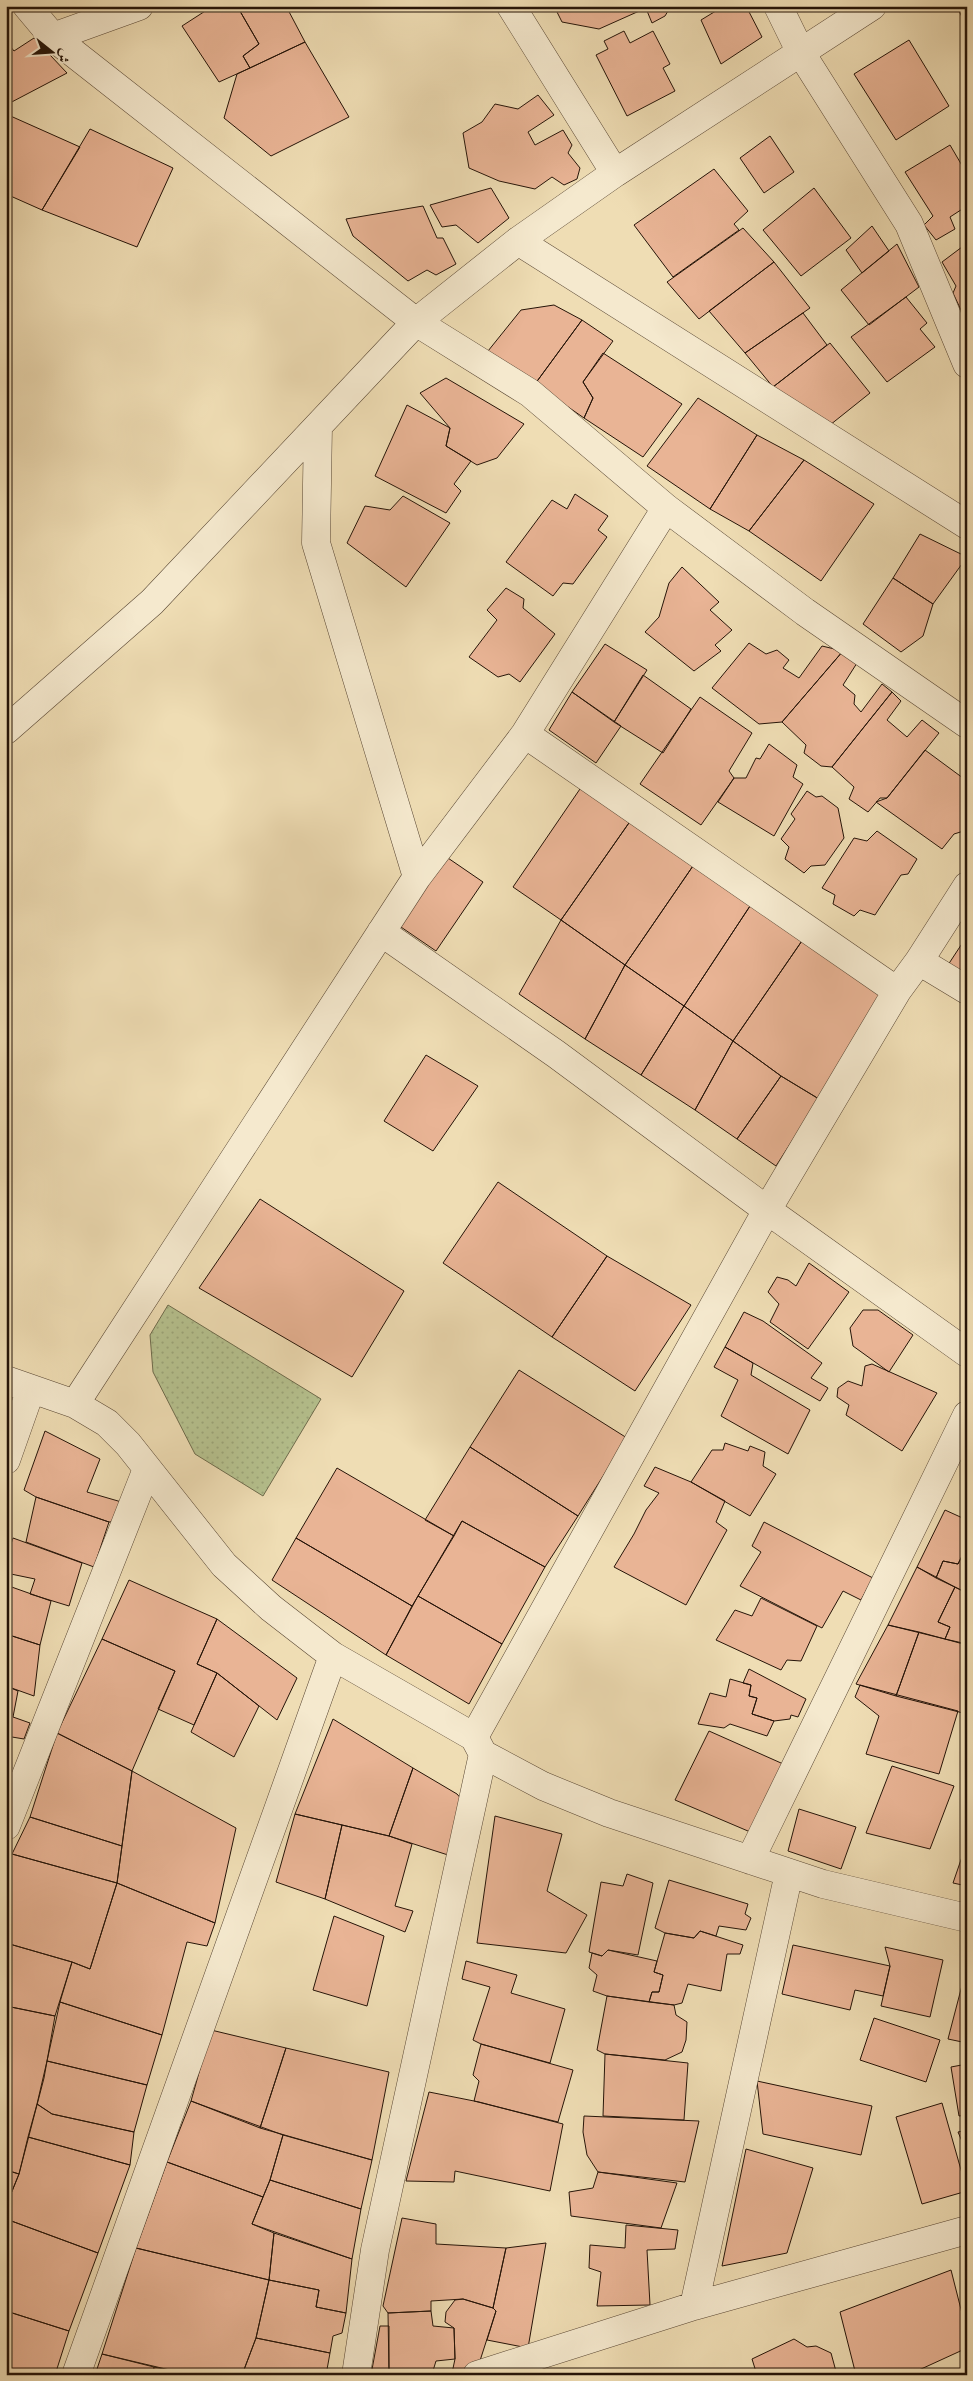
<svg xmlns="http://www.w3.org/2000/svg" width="973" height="2381" font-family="'Sorts Mill Goudy',Amiri,serif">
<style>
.grass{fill:url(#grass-dots);stroke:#6e6b4c}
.building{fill:#e9b495;stroke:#251408}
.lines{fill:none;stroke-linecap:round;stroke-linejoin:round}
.minor-casing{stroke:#584633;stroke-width:29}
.minor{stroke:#f5e9ce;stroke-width:28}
</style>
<defs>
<pattern id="grass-dots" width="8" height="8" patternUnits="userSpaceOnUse" patternTransform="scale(1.25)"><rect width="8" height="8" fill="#b6c28f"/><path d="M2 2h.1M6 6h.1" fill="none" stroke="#9ca67a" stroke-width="1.8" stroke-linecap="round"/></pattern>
</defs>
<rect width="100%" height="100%" fill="#efddb4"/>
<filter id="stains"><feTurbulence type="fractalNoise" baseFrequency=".004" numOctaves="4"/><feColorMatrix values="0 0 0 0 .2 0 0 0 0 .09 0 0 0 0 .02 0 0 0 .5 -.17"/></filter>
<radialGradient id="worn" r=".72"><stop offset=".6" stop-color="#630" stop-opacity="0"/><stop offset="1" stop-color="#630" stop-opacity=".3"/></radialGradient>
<path class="grass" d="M168,1305l153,94 -58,97 -68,-42 -42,-82 -3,-37z"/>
<path class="building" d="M74,6h26l-8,4z
M213,6h24l22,38 -16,12 7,12 -31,14 -37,-56z
M237,6h49l19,36 -55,26 -7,-12 16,-12z
M554,6h91l1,2 -47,21 -37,-7z
M645,6h26l-6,10 -13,7z
M724,6h22l16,31 -41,27 -20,-44z
M967,6v21l-8,-16z
M624,31l6,12 23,-12 17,33 -7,4 12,23 -48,25 -31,-61 12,-6 -4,-8z
M34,38l33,35 -61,32v-64l8,10z
M909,40l40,66 -53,34 -42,-66z
M305,42l44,75 -78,39 -47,-38 13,-44z
M538,95l16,20 -26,17 7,13 28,-15 9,15 -4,8 12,15 -3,11 -13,6 -12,-8 -17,12 -36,-8 -30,-13 -6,-35 19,-11 13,-18 23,5z
M6,114l74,33 -38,63 -36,-16z
M90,129l83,39 -36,79 -95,-37z
M770,136l24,36 -30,21 -24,-35z
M950,145l17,29v9l-5,3 5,8v12l-17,11 5,12 -19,11 -12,-15 9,-9 -28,-44z
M714,169l34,42 -14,13 5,6 -66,47 -39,-52z
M491,188l18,30 -31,25 -22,-18 -14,2 -12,-22z
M814,188l37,50 -50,38 -38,-46z
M423,206l14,32h6l13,26 -20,11 -9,-5 -19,11 -55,-45 -7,-17z
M872,226l17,25 -27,22 -16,-23z
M743,228l31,34 -75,57 -32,-37z
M897,244l22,43 -50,38 -28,-35z
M966,244l1,1v78l-14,-30 3,-7 -14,-24z
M774,262l36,46 -65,45 -36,-42z
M906,297l21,26 -7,6 15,18 -48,35 -36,-45z
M554,305l28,15 -47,64 -51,-28 37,-46z
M803,313l24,32 -54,42 -28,-34z
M582,320l31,21 -30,41 10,16 -9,20 -49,-34z
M830,343l40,50 -40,32 -57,-38z
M603,353l79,51 -39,53 -59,-39 9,-20 -10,-16z
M446,378l78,46 -27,34 -20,7 -31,-19 4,-18 -30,-35z
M698,398l59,37 -47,74 -63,-43z
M407,405l43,23 -4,18 25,15 -17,23 7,7 -15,22 -71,-37z
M757,435l47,25 -55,71 -39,-22z
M804,460l70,44 -53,77 -72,-50z
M575,494l33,22 -10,14 9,7 -34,47 -10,-1 -10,13 -47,-34 46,-62 15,9z
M403,496l47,27 -44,64 -59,-44 18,-37 25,4z
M920,534l47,23 -34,47 -40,-26z
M682,567l37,35 -9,8 22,20 -17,15 6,6 -27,20 -49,-39 14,-15 10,-34z
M893,578l40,26 -10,32 -22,16 -38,-28z
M506,588l18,11 -1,9 32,26 -35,48 -11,-8 -11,3 -29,-20 28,-37 -10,-10z
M749,643l17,11 11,-4 12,10 -6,8 16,10 23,-32 21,5 -61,71 -23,2 -47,-36z
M605,644l42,26 -33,52 -42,-30z
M843,651l14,12 -14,22 12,10 -1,9 7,8 21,-28 10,8 -60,75 -11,-1 -17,-13 2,-8 -24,-23z
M643,675l48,34 -28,44 -49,-31z
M572,692l49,34 -25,37 -47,-33z
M892,692l9,9 -14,19 20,17 15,-17 17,13 -52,65h-7l-12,14 -19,-13 5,-12 -22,-20z
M700,697l52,36 -23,38 5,7 -33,47 -61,-41z
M769,744l28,21 -4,12 10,7 -29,52 -56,-34 16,-24h12l10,-20 4,1z
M925,750l42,31v49l-13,4 -12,15 -66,-47 11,-4z
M582,786l49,34 -70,100 -48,-33z
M807,791l9,6 6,-1 16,12 6,30 -19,27 -14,1 -7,7 -19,-14 4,-12 -8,-8 14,-20 -4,-5z
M631,820l64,43 -70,102 -64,-45z
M877,831l40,28 -9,15 -7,1 -26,40 -15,-5 -6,6 -21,-12 2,-9 -13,-7 32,-50 13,3z
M445,856l38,26 -47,69 -38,-26z
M695,863l57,40 -68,103 -59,-41z
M752,903l54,32 -73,106 -49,-35z
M561,920l64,45 -40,74 -66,-45z
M806,935l80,53 -67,111 -38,-23 -48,-35z
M967,936v44l-21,-12z
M625,965l59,41 -43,69 -56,-36z
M684,1006l49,35 -38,69 -54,-35z
M733,1041l48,35 -44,63 -42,-29z
M426,1055l52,31 -45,65 -49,-30z
M781,1076l38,23 -43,67 -39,-27z
M498,1182l109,74 -55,81 -109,-74z
M260,1199l144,92 -52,86 -153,-89z
M607,1256l84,49 -56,86 -83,-54z
M809,1263l40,29 -41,57 -38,-27 9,-18 -11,-12 9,-15 11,3 8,6z
M863,1310h15l35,25 -24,37 -36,-26 -3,-18z
M744,1312l19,9 59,42 -11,15 17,10 -8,13 -95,-54z
M725,1347l28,16 -2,12 59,35 -22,44 -67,-38 17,-36 -24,-13z
M872,1364l65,29 -35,58 -56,-36 3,-10 -12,-8 1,-9 10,-7 14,5 3,-20z
M519,1370l108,68 -49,78 -108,-69z
M45,1431l55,28 -13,33 38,11 -5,18 -11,1 -73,-25 -12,-7z
M725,1443l23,8 2,-5 15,6 -2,14 13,8 -26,42 -59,-34 21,-32h11z
M470,1447l108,69 -33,51 -83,-46 -8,15 -29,-16z
M655,1467l36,15 34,19 -9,21 11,8 -41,75 -72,-38 20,-33 12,-24 13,-17 -15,-7z
M337,1468l117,68 -42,70 -116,-68z
M36,1497l73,25 -15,45 -68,-25z
M945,1510l22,10v26l-9,18 -15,-3 -7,17 -19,-11z
M462,1521l83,46 -43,77 -84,-48z
M764,1522l109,56 -12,22 -18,-9 -21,37 -82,-42 21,-34 -9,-6z
M13,1538l69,25 -13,43 -39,-12 5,-15 -29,-6v-14z
M296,1538l116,68 -26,49 -114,-75z
M967,1546v47l-31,-15 7,-17 15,3z
M917,1567l38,20 -17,35 12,5 -5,12 -57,-14z
M129,1580l88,39 -20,45 20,9 -23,52 -36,-16 17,-38 -73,-32z
M6,1585l45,16 -11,44 -34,-11z
M955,1587l12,6v51l-22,-5 5,-12 -12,-5z
M418,1596l84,48 -33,60 -83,-49z
M761,1598l56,28 -16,35 -14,-1 -6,10 -65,-30 19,-30 17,6z
M217,1619l80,59 -20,42 -60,-47 -20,-9z
M888,1625l31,7 -23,64 -40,-12z
M919,1632l48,13v69l-71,-18z
M6,1634l34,11 -6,51 -28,-10z
M102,1639l73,32 -43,100 -75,-38z
M749,1669l57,30 -8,18 -7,-2 -1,4 -16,2 -22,-7 5,-16 -8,-2 2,-11 -8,-2z
M217,1673l42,33 -25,51 -43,-25z
M730,1679l21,6 -2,11 8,2 -5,16 22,7 -7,15 -37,-12 -6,4 -26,-4 12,-31 16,4z
M860,1685l98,26 -19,63 -73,-20 13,-38 -24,-19z
M6,1686l12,5 -5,26 17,6 -6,16 -18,-3z
M333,1719l80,49 -24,68 -94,-22z
M709,1731l81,36 -35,67 -80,-34z
M57,1733l75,38 -10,75 -92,-29z
M892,1766l62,20 -24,63 -64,-16z
M413,1768l44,26 6,7 -15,54 -59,-19z
M132,1771l104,57 -21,95 -98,-40z
M799,1809l57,18 -15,42 -53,-18z
M295,1814l47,11 -17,74 -49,-17z
M495,1816l67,18 -15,57 40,24 -21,38 -89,-10z
M30,1817l92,29 -5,37 -105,-29z
M342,1825l47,11 23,8 -17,62 18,5 -8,21 -80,-33z
M965,1848l2,1v37l-14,-3z
M12,1854l105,29 -27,86 -18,-7 -66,-19v-74z
M627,1874l26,9 -15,72 -30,-5 -6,6 -13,-4 12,-70 22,4z
M669,1880l79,24 -3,10 6,4 -5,12 -27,-4 -3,10 -16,-5 -6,7 -29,-5 -10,-5z
M117,1883l98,40 -8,23 -20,-4 -25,93 -102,-33 12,-40 18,7z
M334,1916l50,20 -17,70 -54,-16z
M700,1931l43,14 -3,9h-13l-6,37 -33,-7 -6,19 -8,2 -25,-3 3,-10h7l4,-17 -9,-3 11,-39 29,5z
M6,1943l66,19 -17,54 -49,-10z
M793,1945l97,21 -7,30 -28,-6 -5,20 -68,-16z
M885,1947l58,13 -13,57 -49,-11 9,-40z
M608,1950l49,11 -3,11 9,3 -4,17h-7l-3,10 -42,-6 -14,-5 4,-16 -8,-7 3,-15 10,3z
M466,1961l51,14 -6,18 54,16 -15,54 -69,-19 -8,-4 17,-53 -28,-8z
M966,1970h1v73l-19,-4z
M607,1996l67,9 2,10 11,7 -1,18 -4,12 -17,8 -60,-6 -8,-4z
M60,2002l102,33 -15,50 -100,-24z
M6,2006l49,10 -11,62 -25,96 -13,-4z
M874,2018l66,22 -14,42 -66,-22z
M211,2030l75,18 -26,80 -69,-27z
M481,2044l92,26 -15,52 -84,-21 5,-20 -6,-6z
M286,2048l103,24 -17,88 -112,-32z
M605,2054l83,9 -4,57 -81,-4z
M47,2061l100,24 -13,47 -82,-18 -15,-10z
M967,2064v51l-8,1 -8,-49z
M757,2081l115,25 -11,49 -98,-21z
M429,2092l50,10 84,22 -13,67 -95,-20 -1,11 -48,-1z
M191,2101l92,34 -13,45 -7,17 -96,-35z
M942,2103l25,88 -45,13 -26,-87z
M37,2104l15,10 82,18 -4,33 -102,-28z
M584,2116l115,5 -14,61 -87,-10 -11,-17 -4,-23z
M967,2130v23l-9,-21z
M283,2135l89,25 -11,49 -91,-29z
M28,2137l102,28 -32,88 -92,-34v-13l13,-32z
M746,2149l67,19 -26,85 -65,13z
M167,2162l96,35 -11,27 22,9 -5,47 -133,-32z
M6,2170l13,4 -13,32z
M598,2172l79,11 -16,45 -90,-12 -2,-24 24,-4z
M270,2180l91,29 -9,50 -100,-35z
M402,2218l34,6v20l70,4 -13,60 -30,-9 -32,2v10l-43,2 -5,-7z
M6,2219l92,34 -29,78 -63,-20z
M626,2225l52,5 -3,19 -28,1 3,55 -53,1 4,-34 -12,-4 1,-23 35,3z
M274,2233l78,26 -6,54 -30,-6 3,-17 -50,-10z
M546,2243l-18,105 -41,-8 9,-29 -3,-3 13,-60z
M136,2248l133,32 -13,58 -14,37h-51l-89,-21z
M951,2270l16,63v15l-59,27h-52l-16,-63z
M269,2280l50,10 -3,17 30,6 -4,20 -9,3 -3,17 -74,-15z
M463,2299l30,9 3,3 -19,59 -25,3 3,-14 -1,-31 -9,-6 1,-10 9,-12z
M6,2311l63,20 -14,44h-49z
M431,2311l2,15 21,2 1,31 -19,2 -4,13 -43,-1 -1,-60z
M380,2326h9v47h12v2h-30z
M256,2338l74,15 -4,22h-84z
M794,2339l13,8 9,-1 15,7 6,22h-80l-5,-16z
M102,2354l52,13 -1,8h-58z
M154,2367l37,8h-38z"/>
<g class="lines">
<defs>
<path id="minor" d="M27,6l26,31 363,285 114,71 136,115 139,104 162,112
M511,6l104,167
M778,6l23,47 108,171 58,140
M53,37l86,-31
M518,241l449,284
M318,426l-2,117 101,334
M6,730l146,-128 264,-280 102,-81 97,-68 257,-167
M525,734l372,257
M381,932l175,122 211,156 200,143
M919,961l48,29
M6,1380l69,24 32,19 21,21 96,121 47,43 62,48 141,81 9,17 60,32 66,27 214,71 144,34
M75,1404l342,-527 108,-143 141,-226
M6,1460l25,-71
M474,1737l293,-527 130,-219 22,-30 48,-75
M6,1826l141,-357
M750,1860l217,-445
M694,2306l95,-433
M76,2375l257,-719
M356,2375l19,-125 108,-496
M477,2375l217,-69 273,-76"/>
</defs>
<use href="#minor" class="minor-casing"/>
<use href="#minor" class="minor"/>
</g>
<rect width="973" height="2381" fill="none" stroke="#efddb4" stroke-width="25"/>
<rect x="8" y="8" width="958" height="2366" fill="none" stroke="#251408" stroke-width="2.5"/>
<rect x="12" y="12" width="948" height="2356" fill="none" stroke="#251408"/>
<g transform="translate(52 52) rotate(107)" stroke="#f5e9ce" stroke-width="4" paint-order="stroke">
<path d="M0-4L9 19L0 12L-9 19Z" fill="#251408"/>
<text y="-8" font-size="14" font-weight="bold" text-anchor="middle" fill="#251408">ش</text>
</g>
<rect width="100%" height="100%" filter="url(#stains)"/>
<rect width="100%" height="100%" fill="url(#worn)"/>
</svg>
